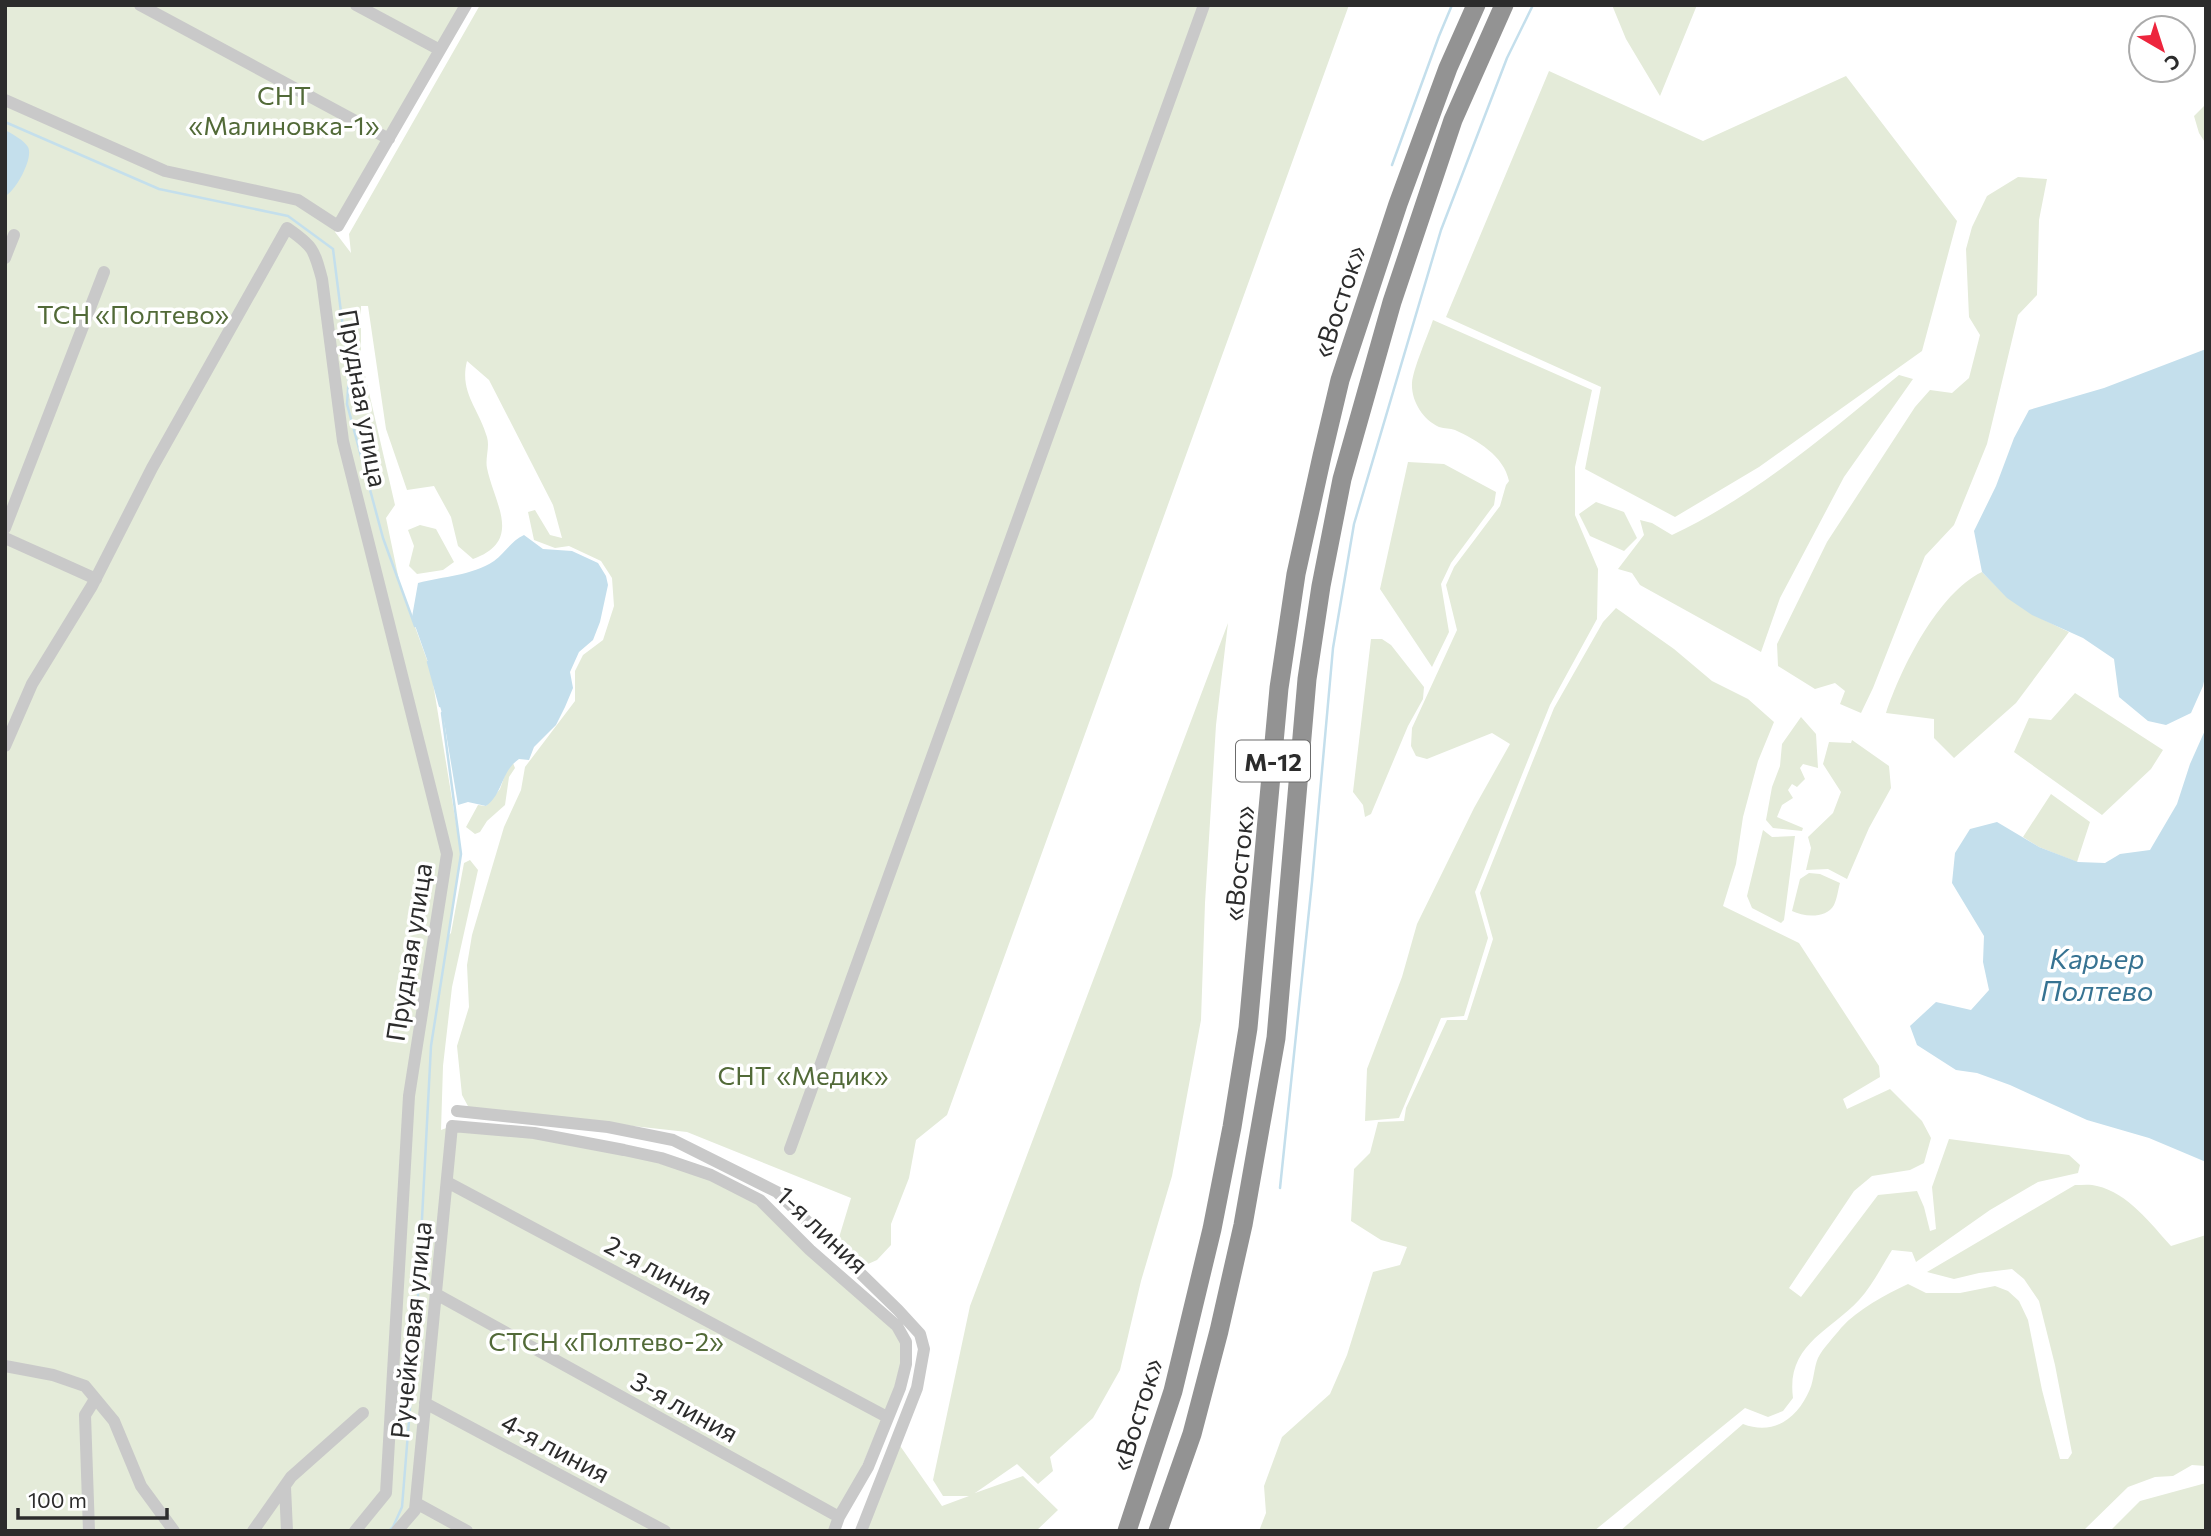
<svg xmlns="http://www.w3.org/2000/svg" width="2211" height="1536" font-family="Commissioner,sans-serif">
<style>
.green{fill:#e4ebd9}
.water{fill:#c4dfec}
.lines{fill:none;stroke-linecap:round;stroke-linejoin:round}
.stream{stroke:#c4dfec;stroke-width:2.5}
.minor{stroke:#c9c9c9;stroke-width:12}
.highway{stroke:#939393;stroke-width:19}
.labels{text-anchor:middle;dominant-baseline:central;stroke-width:7;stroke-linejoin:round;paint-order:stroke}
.shield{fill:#fff;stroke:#6b6b6b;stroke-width:2}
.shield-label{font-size:24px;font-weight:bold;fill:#2c2c2c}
.park-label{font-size:26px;fill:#526a38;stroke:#fff}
.street-label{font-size:26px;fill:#2c2c2c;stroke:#fff}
.water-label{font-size:28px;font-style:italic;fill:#377392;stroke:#fff}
</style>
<rect width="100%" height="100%" fill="#fff"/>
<path class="green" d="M5,5h461l-131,227 16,21 -2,-19 131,-229h869l-402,1110 -31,25 -7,38 -18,46v21l-14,15 -18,8 -25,-14 17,-56 -164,-66 -218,-24 -7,-13 -5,-49 12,-39 -2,-42 5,-30 32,-108 17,-37 4,-23 50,-66v-30l8,-16 20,-15 11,-34 -2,-28 -11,-17 -32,-15 -14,2 -21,-8 -6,-28 7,-2 15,25 12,3 -9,-33 -64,-125 -22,-19c-8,31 12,48 20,76 3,10 -2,21 0,31 7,35 37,73 -14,91l-15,-13 -7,-29 -17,-31 -27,4 -21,-61 -18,-123h-7v52l34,147 -9,13 14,67 31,86 30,183 -12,81 2,-2 13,-70 6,-3 8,10 -26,117 -9,79 -2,64 11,-4 209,32 99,42 137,126 9,38 -72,167h-829z
M1612,5h85l-37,91 -34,-57z
M1549,71l154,70 143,-65 111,145 -35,130 -163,116 -84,50 -90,-48 16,-82 -155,-70z
M2206,104v40l-7,-11 -5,-17z
M2018,177l29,2 -8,41 -2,75 -19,20 -31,129 -33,81 -29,31 -52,132 -12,25 -21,-9 5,-13 -10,-8 -20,6 -37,-23 -1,-22 50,-102 88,-135 15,-17 22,3 17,-15 11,-43 -11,-18 -3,-68 6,-22 15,-31z
M1433,320l159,70 -17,77v48l23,54 -1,50 -47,86 -75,187 13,46 -24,78 -23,2 -42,100 -34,3 2,-52 35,-92 15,-53 57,-116 36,-64 -18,-11 -65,26 -11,-3 -5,-10 1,-18 45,-98 -11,-45 8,-18 46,-61 6,-21 3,-4c-5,-25 -32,-41 -54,-51 -5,-2 -10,-1 -16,-3 -16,-7 -28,-26 -27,-44 1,-14 16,-48 21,-63z
M1899,375l14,4 -69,98 -64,121 -19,54 -121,-67 -8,-12 -14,-4 26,-34 -4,-15 12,3 20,12c83,-39 156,-102 227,-160z
M1408,462l36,2 52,28 -2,13 -43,58 -10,21 8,48 -17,35 -52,-78z
M1596,502l28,10 13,26 -13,13 -34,-15 -11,-22z
M420,525l16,4 18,33 -11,8 -26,4 -8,-8 5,-20 -6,-16z
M1982,572c30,32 47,41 87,60l-53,71 -62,55 -20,-20v-19l-48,-6c15,-45 52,-120 96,-141z
M1616,608l58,41 38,32 36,18 26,23 -16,39 -15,56 -7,47 -13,42 76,37 80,123 1,11 -37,22 4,10 43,-20 32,32 9,17 -7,25 -14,7 -38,6 -18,15 -65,97 12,9 77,-102 39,-4 7,16 6,24 6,-2 -4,-42 17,-48 120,16 11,10 -2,8 -40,9 -48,28 -74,52 -4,-10 -20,-2c-10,16 -20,36 -33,50 -30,32 -73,45 -66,98l-10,13 -15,6 -23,-9 -151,123h-335l7,-18 -2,-27 18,-49 48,-43 17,-39 26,-83 27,-7 7,-18 -26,-7 -30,-19 3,-52 16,-16 8,-31 26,-1 2,-13 41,-88h20l26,-81 -13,-46 74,-185 49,-86z
M1228,623l-12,102 -11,178 -4,117 -29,156 -31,105 -21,89 -27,48 -43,39 3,14 -15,13 -21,-20 -42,29 48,-17 35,34 -22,21h-174l34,-91 46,66 27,-10h-26l-10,-16 37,-174z
M1371,639h11l9,6 33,42 -1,12 -15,27 -37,88 -6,3 -2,-12 -10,-13z
M2075,693l88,57 -12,19 -49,46 -88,-63 15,-34 22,2z
M1801,717l15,17 2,34 -15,-4 -3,4 5,11 -8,8 -5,-3 -4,6 5,8 -11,7 -5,12 26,11 -1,3 -29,-3 -7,-8 6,-33 8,-21 2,-22z
M1852,740l37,26 2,22 -22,40 -22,51 -19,-10 -22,1 5,-22 -3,-11 25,-24 8,-21 -18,-28 6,-22 22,1z
M513,763l2,5 -6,9 -4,28 -18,16 -7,11 -5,2 -9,-7 12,-22 8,1 14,-17 7,-20z
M2051,794l39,28 -13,40 -38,-15 -16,-10z
M1763,830l9,7 23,-1 -11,84 -3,3 -29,-15 -5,-12z
M1809,873l11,1 20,9c-2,7 -3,16 -6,22 -8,14 -30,12 -42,6l8,-32z
M2075,1185c7,0 16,-1 22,1 31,7 54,38 74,60l35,-11v231l-14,-1 -19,11 -18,1 -27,10 -45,44h-463l123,-107c31,12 55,-6 67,-35 4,-10 4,-22 8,-31 5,-10 16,-21 23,-30 17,-19 44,-33 67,-44l18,9h34l35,-7 13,5 11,10 9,19 14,70 18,69h8l4,-6 -17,-88 -16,-64 -15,-22 -12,-10 -33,4 -25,6 -27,-7z
M2206,1483v48h-96l30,-30z"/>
<path class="water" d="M5,130c7,4 19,10 23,17 6,11 -13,45 -23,49z
M2206,349v323l-3,14 -12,27 -25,12 -18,-4 -29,-24 -5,-38 -31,-21 -51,-23 -25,-17 -25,-26 -8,-41 22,-45 18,-48 15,-28 75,-22z
M524,535l19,14 29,2 26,12 8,13 2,9 -8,37 -7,18 -14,12 -9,20 3,16 -8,19 -9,18 -22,22 -5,13 -10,-1c-18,12 -16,35 -33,47l-18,-4 -10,3 -14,-84 -15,-56 -17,-48 6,-34c26,-7 53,-7 76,-22 11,-8 17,-20 30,-26z
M2206,728v434l-57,-24 -62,-18 -77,-35 -33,-12 -21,-3 -39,-25 -7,-19 26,-24 35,8 18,-20 -6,-28 1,-26 -32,-53 3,-30 15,-24 27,-7 42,25 39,15 27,1 15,-9 30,-4 27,-46 13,-40z"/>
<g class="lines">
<path class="stream" d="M5,122l154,67 129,27 45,33 16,126 -2,29 36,134 32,88
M1392,165l47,-129 13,-31
M428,662l12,44
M1280,1188l32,-306 21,-234 21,-124 87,-294 66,-172 26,-53
M389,1531l4,-4 9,-20 14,-173 15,-288 30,-192 -19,-141"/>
<path class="minor" d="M140,5l249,134
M356,5l84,45
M5,100l160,71 133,29 40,26 128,-221
M5,258l9,-23
M5,528l99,-256
M5,538l91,41
M5,746l27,-62 60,-98 60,-118 135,-240c26,18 27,21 35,51l21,162 104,413 -38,242 -23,397 -31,38
M457,1111l151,16 65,13 104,52 121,118 22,24 4,15 -7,39 -56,143
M790,1149l414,-1144
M447,1182l440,235
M436,1294l403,223
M5,1366l48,9 32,11 29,35 27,65 33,45
M425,1403l240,128
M285,1487l2,44
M416,1503l51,28
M89,1531l-4,-116 10,-16
M253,1531l38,-54 72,-64
M397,1531l18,-21 37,-384 82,7 90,17 37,8 50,17 49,25 50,50 87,76 9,16v22l-6,24 -32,79 -29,50 -5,14"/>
<path class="highway" d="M1127,1531l46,-140 39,-162 20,-102 16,-99 31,-340 17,-114 26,-118 18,-76 58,-176 50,-136 28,-63
M1158,1531l34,-97 27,-103 24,-106 33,-187 31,-359 14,-93 21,-107 50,-177 61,-182 51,-115"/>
</g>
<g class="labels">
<rect class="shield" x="1236" y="740.5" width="74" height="41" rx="5"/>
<g class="shield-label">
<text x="1273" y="761">М-12</text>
</g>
<g class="park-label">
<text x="284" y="94">СНТ<tspan x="284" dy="30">«Малиновка-1»</tspan></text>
<text x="133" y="313">ТСН «Полтево»</text>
<text x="803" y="1074">СНТ «Медик»</text>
<text x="606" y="1340">СТСН «Полтево-2»</text>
</g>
<g class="street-label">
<text transform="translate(1338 301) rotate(-72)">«Восток»</text>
<text transform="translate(364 398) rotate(80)">Прудная улица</text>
<text transform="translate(1238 863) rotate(-84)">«Восток»</text>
<text transform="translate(408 952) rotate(-81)">Прудная улица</text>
<text transform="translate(823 1229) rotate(43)">1-я линия</text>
<text transform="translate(659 1269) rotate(28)">2-я линия</text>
<text transform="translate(410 1330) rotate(-84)">Ручейковая улица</text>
<text transform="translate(685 1406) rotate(29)">3-я линия</text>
<text transform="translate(1136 1414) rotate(-73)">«Восток»</text>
<text transform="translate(556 1447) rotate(28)">4-я линия</text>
</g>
<g class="water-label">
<text x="2097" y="958">Карьер<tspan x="2097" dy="32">Полтево</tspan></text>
</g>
</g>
<rect width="2211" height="1536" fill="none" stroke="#2c2c2c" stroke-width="14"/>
<g transform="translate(2162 49) rotate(141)"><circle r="33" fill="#ffffff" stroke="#ababab" stroke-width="2"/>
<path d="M0-5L12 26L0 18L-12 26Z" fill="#ed253d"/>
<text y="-10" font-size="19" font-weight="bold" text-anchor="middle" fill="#2c2c2c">С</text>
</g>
<path d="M18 1508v10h149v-10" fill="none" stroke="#2c2c2c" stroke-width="3.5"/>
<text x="28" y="1508" font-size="21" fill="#2c2c2c" stroke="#ffffff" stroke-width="5" paint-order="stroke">100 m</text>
</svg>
